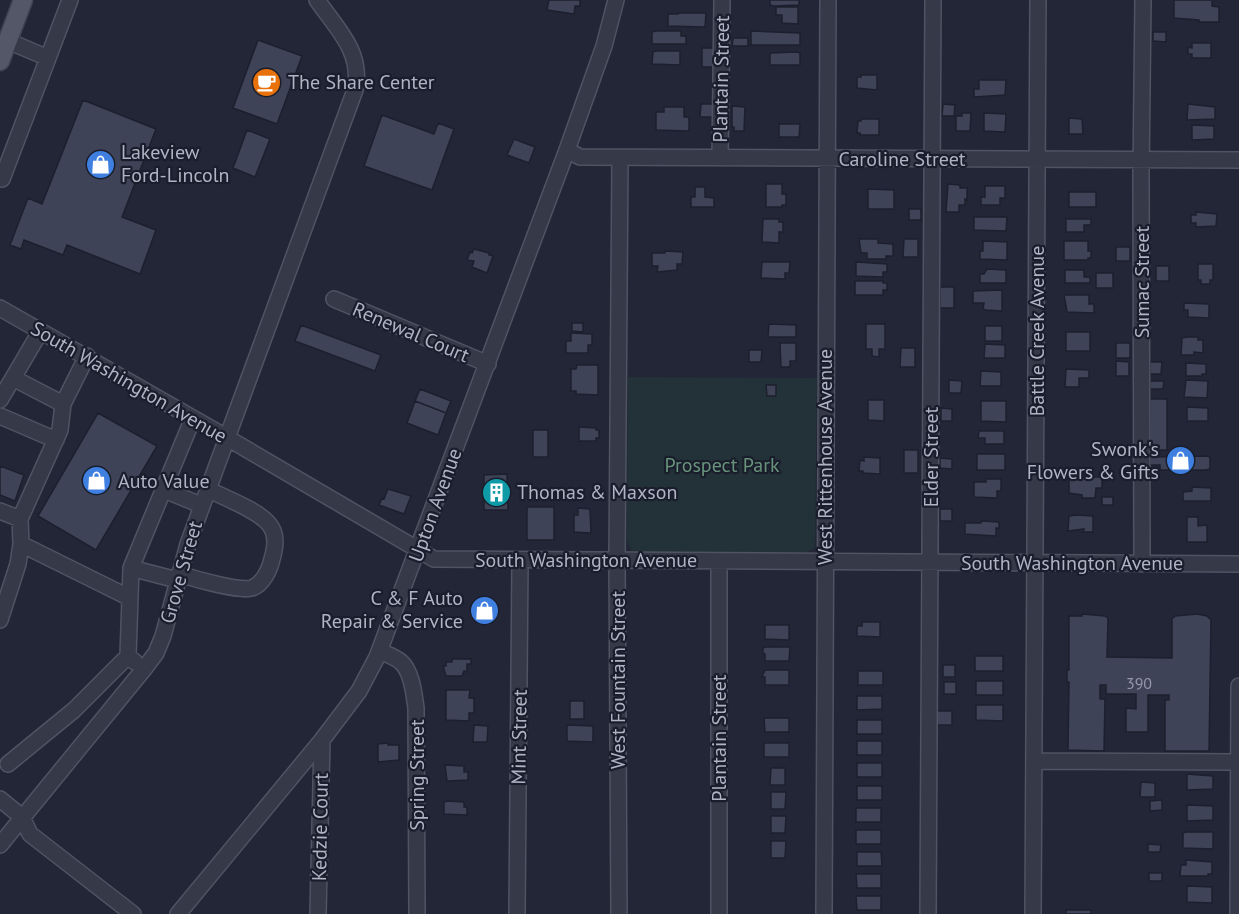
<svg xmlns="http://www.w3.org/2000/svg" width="1239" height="914" font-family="'PT Sans',sans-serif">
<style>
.green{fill:#233238}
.building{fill:#3e4357;stroke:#1c202e;stroke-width:1.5}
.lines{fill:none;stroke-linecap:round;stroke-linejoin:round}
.minor-casing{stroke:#505362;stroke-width:18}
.major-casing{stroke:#3e4251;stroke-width:21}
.minor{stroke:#353948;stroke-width:15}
.major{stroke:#535768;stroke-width:18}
.labels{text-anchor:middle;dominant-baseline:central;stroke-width:4.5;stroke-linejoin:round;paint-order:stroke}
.number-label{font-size:16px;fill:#9497a9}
.street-label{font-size:20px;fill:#b0b3c4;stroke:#1a1e2c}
.poi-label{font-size:20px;fill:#b0b3c4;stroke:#1a1e2c;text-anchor:start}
.park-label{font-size:20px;fill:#68947b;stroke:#1a1e2c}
</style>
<rect width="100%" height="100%" fill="#222637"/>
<path class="green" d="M628,377l189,1 -2,170 -12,6 -167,-2 -5,-2 -4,-11z"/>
<path class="building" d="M549,0h31v6h-5l-1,8 -27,-4z
M770,0h29v5l-26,1 -3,-1z
M1174,0h38v6l7,1v15h-20v-2l-25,-2z
M776,7h22v17l-16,-1v-8h-6z
M678,13h28l-1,14 -37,-1v-12h10z
M656,31h25v5h5v8h-34v-12z
M751,31l49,2v12h-49z
M1153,32h13v10l-13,-1z
M733,38h15v8h-16z
M258,40l44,16 -25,68 -44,-16z
M1192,43h19v15h-19v-4h-4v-7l4,1z
M702,48h12v19h-12z
M656,51h24v14l-28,-1 1,-12z
M796,52l4,1v12h-30v-12z
M861,75h16v15l-20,-2v-11h4z
M979,80h27l-1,15 -31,2v-8h5z
M83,100l73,29 -34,88 34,13 -16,44 -73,-29 -4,10 -39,-15 -3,9 -11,-4 18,-47 14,6z
M701,104h12v13h-13z
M943,104l12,1 -1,11h-12z
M1188,104l27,3v12l-28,1z
M732,106l13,1 -1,24h-10v-4h-2z
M664,107h20v10h5v14l-33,-1v-18h8z
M962,113h9l-1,18h-14v-15h6z
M984,113l22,1 -1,18 -21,-1z
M382,115l52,19 4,-11 16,6 -22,61 -68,-24z
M1069,118l13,1 1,15h-14z
M861,119h18v16h-19v-2h-3l1,-12h3z
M779,124h21l-1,13h-20z
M1192,125l22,1v13l-22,1z
M247,130l23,9 -15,38 -22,-9z
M514,139l21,8 -6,16 -22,-8z
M766,184h16v10h4v11h-4v2h-16z
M948,184l12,1v3h7v12l-2,-1v6h-6v7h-13z
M985,186h20v12h-5v7h-19v-8h4z
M695,187h10v10l9,1v9h-23v-10h4z
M868,189l26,1v19h-26z
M1069,192h27v15h-27z
M909,209h12v11h-12z
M1196,212l21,2 -1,12 -20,1v-4h-5v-8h5z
M974,217h33l-1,14 -32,-1z
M763,219h16v3h4v10h-4v11l-17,-1z
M1066,219h25v6h-7v7h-18z
M859,239h19v4l15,1v12h-7v3h-19v-6h-6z
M904,239h14v18h-15z
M983,241l24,1v18l-27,-1v-8h3z
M1064,241h24v10h3v7h-3v2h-24z
M1116,247h14v14h-14z
M474,249l15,4v2l4,1 -6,17 -15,-6 2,-6 -7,-1 3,-8 2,1z
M665,251l18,1 -1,12h-5v6l-20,2 1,-6h-6v-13h13z
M762,262h28l-1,11h-4v6l-24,-1z
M856,262l31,2v8h-4v5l-27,-1z
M1198,264h15v16h-3v4h-9v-4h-3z
M1156,266h13v15h-13z
M987,269l19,1v13h-26v-9h4z
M1065,270h19v7h6v6h-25z
M1096,273h17v15h-17z
M855,281h28v2h4v7h-4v5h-28z
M940,287h14v21h-14z
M1002,290v21l-16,-1 -3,-1 1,-6h-11v-12z
M1064,295h25v9h5v9l-27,-1z
M1184,303l25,1v14l-21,-1v-7h-4z
M572,323h11v9l-11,-1z
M769,324l27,1v12h-28z
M866,324h19v25h-6v8l-7,-1v-7h-6z
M301,325l80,30 -6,16 -80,-30z
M985,326h17v15h-17z
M1066,332h24v19h-24z
M571,333l21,1v11h-4v8h-22v-12h5z
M1187,337h11v3h5v13l-9,-1v3h-13l1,-17z
M780,343h16v18h-6v6h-9z
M1116,343h14v15h-14z
M985,344l20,1v13h-21z
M901,348h14v19h-15z
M749,350h13l-1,12h-12z
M1116,361l13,1v14h-13z
M1150,362h12l-1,12h-11z
M1186,363l20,1v10h-4v2h-16z
M577,365h21v30l-22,-1v-3h-5v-22h5z
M1066,369l23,1v8h-10v9h-14z
M981,371l20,1v14h-21z
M949,380l13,1 -1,12h-12z
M1186,380l22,1 -1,17 -23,-1z
M1150,381h14l-1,8h-13z
M766,385h10v11h-9z
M420,389l31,12 -5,12 -31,-12z
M1150,399h17v51h-17z
M868,400h16v21l-16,-1z
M415,401l31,12 -8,22 -31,-12z
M981,401h25v21l-25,-1z
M1187,407l21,1v13h-21z
M941,408l11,1v12h-11z
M98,413l59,33 -61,104 -58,-34z
M579,427l17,1v2h3v8h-3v3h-17z
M533,430h15v27h-15z
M979,431h25v13h-19v-6h-7z
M904,450h14v23h-14z
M977,454h28v16h-28z
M1206,456l4,1v12l-4,1h-46v-5h-10v-8z
M864,457l16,1v16l-17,-1v-2h-4l1,-11 4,1z
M940,458l12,1v10l-12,-1z
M0,466l24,9 -9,26 -15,-6z
M507,474l1,36h-24v-35z
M1069,477h33v11h-6l-1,10h-13v-3l-13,-2z
M986,479h15v12h-4v7l-23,-1v-15h12z
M1192,487l19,1v13h-28v-9l9,-1z
M388,489l23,7 -7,18 -25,-9 3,-7 2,1z
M1102,497h11v8h-11z
M527,507h27v33h-27z
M578,508l12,1 1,24 -17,-1v-17h4z
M940,509h12v12h-12z
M1076,515l17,1v16h-10l1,-3 -16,2 1,-15z
M1187,517h11v9l9,-1v17h-20z
M981,521l18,1v6h-3v8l-31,-2v-11h16z
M493,599l4,16 -23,4 -3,-14z
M1082,614l23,2 3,2 -1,39 65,1v-39l3,-3 22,-2 10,2 4,4 -2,131h-44v-51h4v-5h-21v37h-22v-24l10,1v-15h-30v-9h-6v14h5l-1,52 -36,-1 1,-68h-2v-12h2v-54h13z
M862,622h18v15l-23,-1v-10h5z
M765,625h24v15l-24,-1z
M765,647h25l-1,14h-24v-7l-2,-1v-5z
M975,656h28v15h-28z
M452,659h19v5h-4v8l-3,-1 -2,5h-16l-3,-10h3v-4h6z
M943,665h12v12h-12z
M765,670h24v15h-24v-8h-3z
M858,671h25v14h-25z
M976,681h27v14h-27z
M944,682h12v12h-12z
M446,690h24l-1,8h5v15h-5v8l-23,-1z
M857,696h25v13l-25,1z
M570,701h14v18h-14z
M976,705h27v16l-27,-1z
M937,711h15v14h-15z
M764,718h25v14h-24z
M857,720h25v14h-25z
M474,725l14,1 -1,16h-14z
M567,725l26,1v16l-26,-1z
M857,741h25v14h-25z
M388,743v2h11v15l-21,2v-18z
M764,743h25v14h-25z
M857,763h25v14h-25z
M445,765l19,1v6h4v8l-21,1z
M771,768h14v17h-15z
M1187,774l26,2v13l-26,1z
M1141,782l14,1v14h-15z
M857,786h25v14h-25z
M771,792h15l-1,17h-14z
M1162,800v10l-12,1v-10z
M447,801l17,1v5h3v8l-23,-1v-12z
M1187,805l26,1v14l-26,1z
M856,808h25v14h-25z
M771,816h15l-1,17h-14z
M856,830h25v14h-25z
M1186,832h27v17l-30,-1v-15z
M771,841h15l-1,17h-14z
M1148,844l13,1 -1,7h-12z
M857,852h24l1,14h-25z
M1186,860l26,2v12h-4v2h-28l1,-11h5z
M1149,873h13v8h-13z
M856,874h25v14h-24z
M1187,886l25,1v16l-25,-1z
M856,896h25v14h-24z
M1066,910h25v4h-25z"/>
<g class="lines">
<defs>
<path id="minor" d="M8,41l40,17
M567,150l13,7 659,3
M720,158l2,-158
M0,178l2,1 68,-179
M334,299l154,65
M0,308l212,121 222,130 805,5
M40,332l-27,46 50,26 24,-48
M0,400l13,-22
M0,416l56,24
M164,490l37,15
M0,511l20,8
M21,544l109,54
M719,561v353
M1142,564l-1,-389 2,-175
M131,568l-3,88 7,6
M179,574c13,4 61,18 73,14 11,-4 18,-19 20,-29 3,-10 5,-23 -1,-32 -8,-15 -48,-30 -64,-38
M177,580l-46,-12 62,-150
M0,620l18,-56 3,-20 -1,-25 40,-89 3,-26
M380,651c6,3 15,6 21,11 11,10 13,32 15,46l1,206
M1034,761l205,1
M8,764l66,-54 54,-54
M0,799l22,18 8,17 103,80
M0,845l144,-176 12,-16 7,-17 25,-92 167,-454c8,-38 -18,-61 -38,-90
M178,914l144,-174 37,-49 18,-34 190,-507 37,-104 12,-46
M318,914l4,-174
M517,914l3,-354
M619,914l-2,-354 3,-402
M824,914l4,-914
M928,914l5,-914
M1033,914l5,-914
M1238,914l1,-228"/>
<path id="major" d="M0,61l23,-61"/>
</defs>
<use href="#minor" class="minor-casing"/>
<use href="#major" class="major-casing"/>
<use href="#minor" class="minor"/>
<use href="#major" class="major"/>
</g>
<defs>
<symbol id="cafe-disc" viewBox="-11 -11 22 22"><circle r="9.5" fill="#e8710a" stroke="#1a1e2c"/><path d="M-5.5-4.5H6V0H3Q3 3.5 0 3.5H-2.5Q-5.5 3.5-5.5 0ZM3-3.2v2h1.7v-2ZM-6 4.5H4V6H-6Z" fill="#fff"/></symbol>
<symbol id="shop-disc" viewBox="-11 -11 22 22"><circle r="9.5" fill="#3f7fe0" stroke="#1a1e2c"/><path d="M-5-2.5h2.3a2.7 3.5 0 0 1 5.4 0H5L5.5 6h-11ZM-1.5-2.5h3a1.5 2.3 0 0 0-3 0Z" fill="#fff"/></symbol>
<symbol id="building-disc" viewBox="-11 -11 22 22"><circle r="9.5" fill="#0f9aa8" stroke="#1a1e2c"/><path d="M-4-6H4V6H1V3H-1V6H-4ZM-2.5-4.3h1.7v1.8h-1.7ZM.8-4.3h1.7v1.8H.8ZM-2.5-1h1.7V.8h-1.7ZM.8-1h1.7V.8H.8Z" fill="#fff"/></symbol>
</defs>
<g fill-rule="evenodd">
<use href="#cafe-disc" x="250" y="66" width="33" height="33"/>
<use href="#shop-disc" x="84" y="148" width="33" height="33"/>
<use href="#shop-disc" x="1164" y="444" width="33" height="33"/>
<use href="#shop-disc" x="80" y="464" width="33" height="33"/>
<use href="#building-disc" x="480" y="476" width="33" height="33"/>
<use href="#shop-disc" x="468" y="594" width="33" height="33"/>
</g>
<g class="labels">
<g class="number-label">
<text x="1139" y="683">390</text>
</g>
<g class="street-label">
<text transform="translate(721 79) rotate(-89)">Plantain Street</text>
<text x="902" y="159">Caroline Street</text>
<text transform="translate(1142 282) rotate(-90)">Sumac Street</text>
<text transform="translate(1037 331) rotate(-90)">Battle Creek Avenue</text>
<text transform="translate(411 332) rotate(23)">Renewal Court</text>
<text transform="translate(129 382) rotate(30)">South Washington Avenue</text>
<text transform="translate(825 457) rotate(-90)">West Rittenhouse Avenue</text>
<text transform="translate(931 457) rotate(-90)">Elder Street</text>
<text transform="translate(435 505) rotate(-70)">Upton Avenue</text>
<text x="586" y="560">South Washington Avenue</text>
<text x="1072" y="563">South Washington Avenue</text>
<text transform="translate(181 572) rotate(-74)">Grove Street</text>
<text transform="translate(618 680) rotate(-90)">West Fountain Street</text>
<text transform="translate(519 737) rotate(-89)">Mint Street</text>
<text transform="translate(719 738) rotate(-90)">Plantain Street</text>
<text transform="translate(417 775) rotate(-90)">Spring Street</text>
<text transform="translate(320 827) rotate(-89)">Kedzie Court</text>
</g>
<g class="poi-label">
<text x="288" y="82">The Share Center</text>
<text x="121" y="152">Lakeview<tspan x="121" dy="23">Ford-Lincoln</tspan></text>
<text x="1159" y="449" text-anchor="end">Swonk's<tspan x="1159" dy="23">Flowers &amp; Gifts</tspan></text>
<text x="118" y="481">Auto Value</text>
<text x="517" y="492">Thomas &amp; Maxson</text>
<text x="463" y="598" text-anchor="end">C &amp; F Auto<tspan x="463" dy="23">Repair &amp; Service</tspan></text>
</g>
<g class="park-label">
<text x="722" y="465">Prospect Park</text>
</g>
</g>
</svg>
